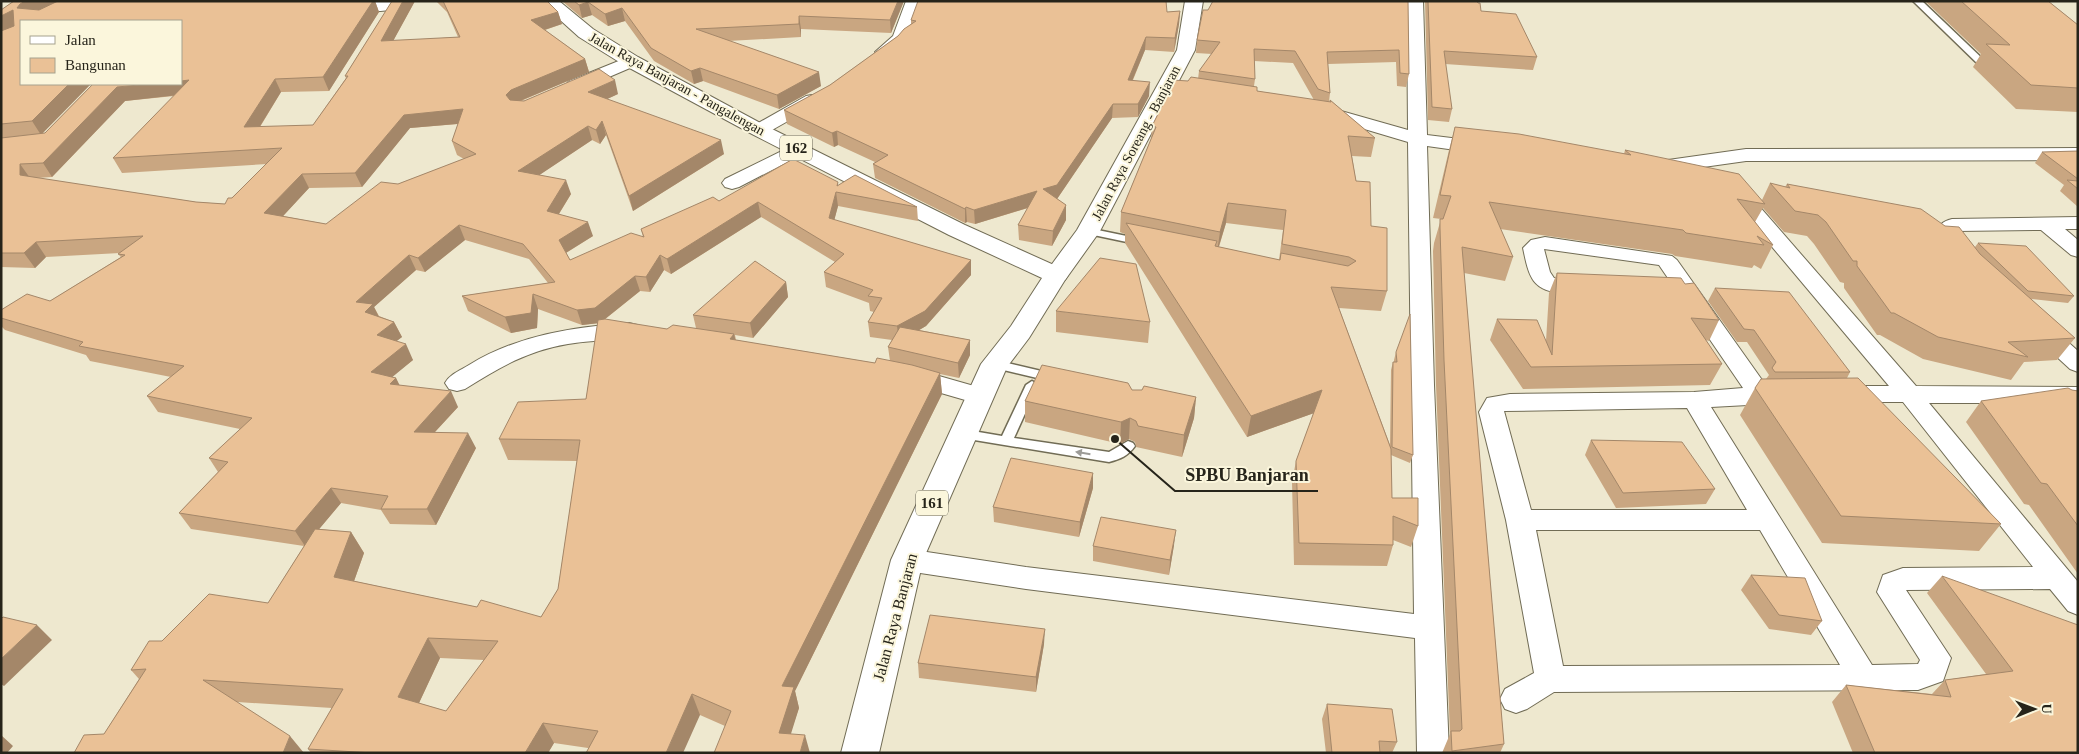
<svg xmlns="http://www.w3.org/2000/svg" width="2079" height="754" font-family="'Times New Roman',serif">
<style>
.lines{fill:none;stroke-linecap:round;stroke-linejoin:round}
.lane-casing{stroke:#716c55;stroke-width:3}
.street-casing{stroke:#716c55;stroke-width:2}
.secondary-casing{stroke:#716c55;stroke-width:2}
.primary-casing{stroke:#716c55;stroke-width:2}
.lane{fill:#fff;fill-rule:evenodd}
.street{fill:#fff;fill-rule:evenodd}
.secondary{fill:#fff;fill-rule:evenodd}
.primary{fill:#fff;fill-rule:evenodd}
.wall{fill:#c9a681;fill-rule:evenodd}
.shaded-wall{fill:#a48769}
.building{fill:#eac196;stroke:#a48769;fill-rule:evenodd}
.oneway{fill:#9d9c98}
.labels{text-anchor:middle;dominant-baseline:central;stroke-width:4;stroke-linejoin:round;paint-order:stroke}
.far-street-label{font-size:14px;fill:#26241a;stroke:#fbf6dc}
.shield{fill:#fbf6dc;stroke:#666354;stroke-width:1}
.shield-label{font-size:15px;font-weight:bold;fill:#26241a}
.street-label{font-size:16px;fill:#26241a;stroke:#fbf6dc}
.leader{fill:none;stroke:#26241a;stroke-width:2}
.callout-dot{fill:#26241a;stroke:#fbf6dc;stroke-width:2}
.callout-label{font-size:18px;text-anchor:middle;font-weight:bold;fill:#26241a;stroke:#fbf6dc;stroke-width:4;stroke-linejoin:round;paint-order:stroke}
</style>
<rect width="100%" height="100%" fill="#eee8cf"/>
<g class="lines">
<defs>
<path id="lane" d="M1913,1h9l65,62v4h-6z
M1088,228l53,11 5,3 -5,3 -57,-12 -1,-2z
M995,360l59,14 6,4 -6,4 -63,-15 -2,-3 2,-3z
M1032,381l6,4 -24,53 95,14 19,-11 5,2 2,3c-7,10 -15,13 -26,16l-153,-25 -2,-3 2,-3 5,-2 41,7 24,-51z"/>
<path id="street" d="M314,1l42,2 40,-2 5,4 -3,3 -5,2c-19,1 -66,8 -79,-9z
M906,1h15l-13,37 -19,17h-12l-2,-3 18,-16z
M1407,1h16l4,134 57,7 7,2 2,4 -2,4 -7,2 -57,-8 7,239 15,368h-32l-2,-115 -389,-49 -119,-18 -10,-3 -4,-8 4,-8 10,-3 119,18 388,47 -6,-472 -94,-28 -3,-4 3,-4 6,-1 88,25z
M631,56l6,1 2,4 -2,4 -56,24h-12l-3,-4 3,-4z
M812,95l6,1 3,4 -3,4 -53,30 -6,1 -6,-1 -3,-4 3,-4 53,-30z
M798,143l7,2 2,4 -2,4 -66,34 -7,2 -7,-2 -3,-4 3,-4z
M2078,148v12l-332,1 -85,12 -7,-2 -2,-4 2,-4 7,-2 85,-12z
M1738,188l7,2 171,196 162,1v16h-149l149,179v33l-10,-4 -18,-22 -144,1 45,68 -8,23 -25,9 -364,2 -27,17 -11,4 -11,-4 -5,-10 5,-10 29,-16 -28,-153 -27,-108 8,-14 23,-4 184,-2 49,-4 -84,-123 -115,-16 6,23 4,6 39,4 3,5 -3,5c-10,2 -18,1 -28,1 -33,-1 -36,-16 -42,-45l8,-8 14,-3 127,19 5,4 90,127h17l9,2 3,6 -3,6 -9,2 -73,4 161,258 46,-1 2,-4 -43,-68 6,-17 20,-7 130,-1 -130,-165h-60l-9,-2 -3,-6 3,-6 9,-2h46l-158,-188 -3,-4 3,-4zM1687,408l60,102h-216l-27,-99zM1536,530h224l80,135 -277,1z
M2078,217v12h-13l13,11v17l-7,-2 -30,-25 -84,1v3l13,17 -3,4c-15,4 -22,-8 -30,-20 0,-9 6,-14 15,-16z
M629,323l8,2 3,5 -3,5c-22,6 -46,5 -69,9 -41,7 -68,23 -103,45l-8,2 -8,-2 -4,-6c5,-9 16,-13 24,-18 49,-30 104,-38 160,-42z
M2041,323l8,2 29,26v21l-8,-3 -37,-34 -3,-5 3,-5z
M911,368l77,22 3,6 -3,6 -9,2 -76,-22 -4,-6 4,-6z"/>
<path id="secondary" d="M1185,1h18l-8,49 -95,181 -35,49 -9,2 -9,-2 -3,-5 33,-45 100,-180z"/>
<path id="primary" d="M539,1h20l34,28 45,28 128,69 199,99 100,45 3,5 -39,63 -22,29 -84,193 -44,193h-38l50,-193 90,-196 30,-38 31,-48 -93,-43 -197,-101 -128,-69 -45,-28z"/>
</defs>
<use href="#lane" class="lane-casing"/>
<use href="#street" class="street-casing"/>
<use href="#secondary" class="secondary-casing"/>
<use href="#primary" class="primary-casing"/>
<use href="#lane" class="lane"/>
<use href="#street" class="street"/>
<use href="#secondary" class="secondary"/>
<use href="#primary" class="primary"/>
</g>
<path class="wall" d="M14,1h361l4,11 -50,79 -48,1 -21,35 53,-2 33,-47 -1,-2 47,-75h23l-22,40 65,-4 -11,-25 -11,-11h111l11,11 4,12 -17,6 40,29 4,13 -68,29 97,-7 -11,5 117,55 -91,57 -27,-76 -6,9 -8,-4 -53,35 32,19 -12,20 34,22 -27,17 4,7 73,-23 -2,-8 78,-28 119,-19v3l79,22 1,14 -80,-15 -4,14 137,40v15l-45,51 -7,4 51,10v15l-11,23 -19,-4 2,20 -147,297 4,17 -9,26 20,19 -85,-27 -25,-11 -112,33 -34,-5 -6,10h-237l-3,-4 24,-41 -95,-6 -133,32 35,-55 -8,-9 31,-29 106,-38 36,-57 -113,-17 -12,-16 39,-41 -9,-14 31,-29 -82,-17 -11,-16 24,-19 -81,-16 -4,-6 -81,-25 -4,-4v-16l49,-9 71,-44 -3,-3 2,-1 -74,4 -11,11 -34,-1v-257zM21,21l160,63h-88l-48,49 -2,1zM174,96l-61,62 9,15 145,-9 -42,40 -29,-2 -159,-24 15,-1 73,-76zM458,124l-6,17 5,14 7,4 -66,25 -72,40 -43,-8 26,-28 53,-1 48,-59zM761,217l74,45 -11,10 2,15 43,16 1,8 4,1 -6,10 2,15 22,3 -4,7 2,14 -15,2 -139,-23 -1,-5 18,3 35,-41 -2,-15 -93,33 3,13 -29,1 -63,-9 36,-29 10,1 14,-22 7,4zM465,240l64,19 19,24 -86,13 6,15 43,22 26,-5 1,-19 44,16 16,-2 -12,76 -87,40 9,21 69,1 -19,128 -17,28 -64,-10 -123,-26 10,-28 -13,-21 -32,-3 22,-26 40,7 9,14 46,1 40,-77 -41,-16 23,-25 -59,-22 -3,-7 -5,-1 22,-17 -17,-19 6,-4 -8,-15 -15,-6 -5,-9 42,-37 9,2zM440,658l44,2 -38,51 -27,-8z
M562,1h342l-13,32 -90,-4v8l-73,4 93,45 -42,23 -76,-28 -9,3 -40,-23 -29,-40 -17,5 -16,-11 -10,3z
M1408,1l1,73 -3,13 -9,-1 -1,-24 -68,2 2,29 -1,9 1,-2 45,38 -4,19 -19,-1 4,25 15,45 16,65 -6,20 -42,-3 51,137 1,-75 2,-8h1v-2l2,-8 17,103 -3,8 -19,-8 1,43 26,28 -7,21 -18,-7v5l-6,21 -93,-1 -2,-83 4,-21 18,-48 -67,24 -122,-194v-9l-5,-2 1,-20 30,-73 1,-13 11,-23 1,-5 24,-17 10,-2 1,-8 13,-17 -16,-1 1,-13zM1254,61l39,2 21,37 -57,-9 -3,-5 1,-7zM1226,223l57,7 -4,30 -60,-13z
M1425,1h52l4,10 56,46 -4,13 -88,-6 7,45 -3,13 -21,-2z
M1925,1h123l30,24v87l-62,-3 -43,-42 8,-13z
M1180,11l-1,13 -5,28 -29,-2 -12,30 16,16 -11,21 -26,1 -55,81 9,6v15l-14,26 -33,-6 -1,-15 10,-17 -53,16 -8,-2 -2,1 -90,-45 -2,-14 2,-2 -37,-17 -4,2 -47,-23 -3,-14 46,-25 68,-49 13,-12v-4l256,-8z
M1455,127l169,27 1,-4 137,50 8,-17 15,4 2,-3 188,63 3,-4 96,53 -6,7 -37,-4 44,39 -18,22 -33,2 -13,18 -88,-21 -43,-24h-3l-33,-47v-5l-4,-1 -26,-38 -7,-8 -23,-4 -21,-24 -8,14 18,23 -12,24 -7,-4 -2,3 -77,-12 -3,-2 -172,-25 13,28 -8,24 -41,-8 40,471 -4,9h-58l8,-19 -14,-349 -3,-134 1,-8 7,-24 -8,-1 16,-68z
M2078,151v56l-18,-16 4,-6 -29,-22 7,-11z
M1557,273l128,11 34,36 -10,21 -3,-1 16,24 -12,21 -187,4 -33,-49 7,-21 49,22 3,-48z
M1715,288l135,84 -3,6 154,146 -22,27 -157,-8 -82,-128 15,-27 11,-9 3,-4 -22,-33h-10l-29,-41z
M1056,311l94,11 -2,21 -92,-11z
M1132,390l64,7 -2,21 -12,39 -46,-10 -1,-5 -6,-3 -9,5 -95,-22v-21z
M2072,390l6,1v183l-49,-69 -5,-1 -58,-82 15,-21z
M1591,440l124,49 -9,15 -90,4 -31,-53z
M1093,473v15l-14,49 -85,-15 -1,-15z
M1174,545l-5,30 -76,-14v-15z
M1751,575l71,46 -11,14 -42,-6 -28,-39z
M1942,576l136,177h-225l-21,-51 14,-17 86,9 13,-14 41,-6 -59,-81z
M1044,644l-8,48 -117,-14 -1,-15z
M1327,704l70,38 -5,11h-66l-4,-34z"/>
<path class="shaded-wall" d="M25,1h33l-33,20 -8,-13 3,-4z
M373,1h2l4,11 -50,79 -6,-14z
M403,1h12l-29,53 -5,-13z
M898,1h6l-13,32 -1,-13z
M588,2l4,13 -10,3 -3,-13z
M622,8l3,13 -17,5 -3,-12z
M13,10l8,13 -20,10v-17z
M1180,11l-1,13 -5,28 1,-14z
M558,12l4,12 -27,9 -4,-13z
M799,16l2,13v8l-2,-13z
M1146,37l-1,13 -18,43 1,-13z
M585,59l4,13 -74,31 -4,6 -5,-14 5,-5z
M700,68l3,13 -9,3 -3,-13z
M819,72l2,14 -42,23 -2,-14z
M275,79l6,13 -30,49 -7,-14z
M189,80l7,13 -71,8 -73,76 -9,-14 74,-76 33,-3h31v-3z
M615,80l3,14 -26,12 -4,-14z
M1150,82l-1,14 -11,21v-13z
M69,84h22l-50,51 -9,-14z
M1113,104l-1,14 -55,81 -14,-10z
M463,109l5,14 -58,5 -48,59 -7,-14 49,-58z
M602,121l4,14 -6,9 -4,-14z
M588,126l4,14 -69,46 -5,-15z
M837,131l1,14 -4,2 -2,-14z
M721,140l3,14 -91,57 -4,-15z
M20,164l10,14 -10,-3z
M302,174l7,14 -37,40 -8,-15z
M566,180l5,14 -19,31 -5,-14z
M1037,191v14l-62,19 -1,-14z
M836,192l2,14 -7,27 -2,-15z
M758,202l3,15 -90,57 -4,-15z
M1228,203l-2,20 -9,29 3,-20z
M1066,205v15l-14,26 1,-15z
M966,207l1,15 -2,1v-14z
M588,222l5,14 -29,18 -5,-14z
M459,225l6,15 -40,32 -7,-14z
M36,242l10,15 -11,11 -11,-15z
M409,255l7,15 -42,37 6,12 -8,8 -16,-25z
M660,255l4,15 -14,22 -4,-15z
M971,260v15l-45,51 -27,16 -2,-16z
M635,276l5,15 -40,32 -18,2 -5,-15z
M786,282l2,15 -35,41 -3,-15z
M533,294l5,15 -1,19 -26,5 -6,-16z
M394,322l8,15 -17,13 -8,-15z
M734,334l5,21 -9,-16z
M970,340v15l-11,23 -1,-15z
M406,344l7,16 -34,28 -8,-16z
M940,373l2,21 -147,297 4,17 -14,45 -6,-20 3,-47z
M396,378l8,16 -14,-10z
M1322,390l-5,22 -70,25 4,-21z
M451,391l7,16 -37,40 -7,-15z
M1196,397l-2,21 -12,39 2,-22z
M1130,418l-1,21 -9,5 1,-22z
M468,433l8,15 -40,77 -9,-16z
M1093,473v15l-14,49 1,-15z
M331,488l10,15 -36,43 -10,-15z
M1176,530l-2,15 -5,30 1,-15z
M351,532l13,21 -16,45 -14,-21z
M37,625l15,15 -48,46 -3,-2v-25z
M1045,629l-1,15 -8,48v-15z
M428,638l12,20 -28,60 -14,-21z
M692,694l8,21 -17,38h-17z
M543,723l11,20 -6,10h-23z
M1,735l12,11 -6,7h-6z
M805,735l5,18h-10z
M290,736l14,17h-21z"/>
<path class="building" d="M14,1h11l-5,3 -3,4 22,2 19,-9h315l-50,76 -48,2 -31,48 69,-2 35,-49h-3l47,-75h11l-22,40 79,-4 -17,-36h104l11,11 -27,8 54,39 -74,31 -5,5 4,5 14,1 75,-32 16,11 -27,12 133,48 -92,56 -27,-75 -6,9 -8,-4 -70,45 48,9 -19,31 41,11 -29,18 11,20 61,-27 13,4 -3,-8 72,-32 6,4 74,-42 45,23 -1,4 18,-11 62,32 -81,-15 -7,26 142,42 -46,51 -28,15 -29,-4 14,-24 -14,-2 5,-6 -49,-18 20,-18 -86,-52 -91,57 -7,-4 -14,22 -11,-1 -40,32 -18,2 -44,-16 -2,19 -26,4 -43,-21 93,-14 -32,-38 -64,-19 -41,33 -9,-3 -53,47 17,2 -8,8 29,10 -17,13 29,9 -35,28 25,6 -6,6 61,7 -37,41 54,1 -41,76h-46l7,-13 -57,-8 -36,43 -116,-18 49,-51 -19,-4 43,-40 -105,-22 37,-30 -105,-20 4,-4 -82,-24v-8l26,-16 23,7 75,-46 -7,-1 25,-18 -107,6 -12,11h-23v-115l44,-5 48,-49h57l-33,3 -74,76 -23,1v11l176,27 29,2 3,-6h4l50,-50 -169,10 76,-78 -8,1v-60h-160v63h48l-37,37 -31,3v-93l13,-5 -1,-16 -12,6v-6zM463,109l-11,32 24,13 -78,30 -17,-2 -55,42 -62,-11 38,-39 53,-1 49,-58z
M574,1h324l-8,19 -91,-4v8l-103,5 123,43 -42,23 -77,-27 -9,3 -40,-23 -29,-40 -17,6 -17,-12 -9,3z
M918,1h248l1,11 13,-1 -5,27 -29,-1 -18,43 22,2 -12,22h-25l-56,81 -14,4 23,16 -13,26 -35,-6 19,-34 -63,19 -8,-3 -1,2 -92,-45 15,-9 -51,-24 -5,2 -48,-23 46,-25 68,-49 6,-7 12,-8 -5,-1z
M1213,1h195l1,73 -9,-1 -1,-23 -72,2 3,41 -12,-4 -23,-38 -41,-2 1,30 -56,-8 21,-29 -23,-2 6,-30h5z
M1428,1h49l1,2h2l1,8 35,3 21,43 -93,-6 8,58 -20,-2z
M1961,1h87l30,24v63l-47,-3 -45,-41 24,1z
M1191,77l66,10v4l74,11 -1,-2 45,38 -27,-2 8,45 14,1 1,44 16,2v63l-56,-4 60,162 1,49h26v28l-25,-10v29l-94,-2 -3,-82 26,-71 -71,26 -125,-193 91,18 -2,5 65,14 1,-7 67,13 8,-5 -7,-4 -67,-13 4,-34 -58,-7 -8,29 -99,-20 35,-85 -4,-1 14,-28h-2l9,-18 15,1z
M1455,127l64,7 112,21 -6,-5 114,24 26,30 -28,-5 36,46 -16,-9 7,9 -78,-12 -3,-3 -194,-28 24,55 -51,-10 42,497 -52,7 -1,-20h9l2,-2 -18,-369 -4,-132v-9h3l8,-23 -11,-1z
M2078,151v28l-36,-27z
M2067,180l11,1v8z
M1770,183l20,5 -3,-4 134,25 24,17 14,1 21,27 95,84 -67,4 20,15 -90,-20 -44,-24h-3l-34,-47v-5h-4l-27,-39 -8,-7 -23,-4z
M1978,243l48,3 48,50 -46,-5z
M1100,258l36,6 14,58 -94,-11z
M755,261l31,21 -36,41 -57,-8z
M1557,273l124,5 4,6 9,-1 25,37 -28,-2 31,46 -191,3 -34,-48 40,1 15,35z
M1715,288l74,4 61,80h-75l-3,-4 4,-6 -22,-32 -10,-1z
M1410,314l3,141 -21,-8 1,-85h4l-1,-10z
M605,319l62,10 6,-4 61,9 -4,5 145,24 2,-5 35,7 28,8 -158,313 12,1 -15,46 26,2 -5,18h-86l17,-42 -39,-17 -26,59h-80l12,-22 -55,-8 -18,30h-152l-65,-4 35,-60 -140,-9 87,56 -7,17h-209l10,-18 20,-1 42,-65 -15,1 18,-29h13l47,-47 59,9 47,-74 36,3 -17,45 143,30 4,-7 60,17 17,-28 22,-149 -81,-1 19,-37 68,-3 12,-79zM428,638l70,3 -52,70 -48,-14z
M900,327l70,13 -12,23 -70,-16z
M1042,365l86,18 4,7h10l2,-4 52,11 -12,38 -46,-9 -2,-5 -6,-3 -9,4 -96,-21z
M1858,378l143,146 -160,-8 -86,-128 6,-9z
M2068,388l4,2 6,1v135l-31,-42 -6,-1 -60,-82z
M1591,440l91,2 33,47 -92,4z
M1011,458l82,15 -13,49 -87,-15z
M1101,517l75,13 -6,30 -77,-14z
M1751,575l54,3 17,43 -43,-6z
M1942,576l136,49v128h-203l-29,-68 105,12 -6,-17 68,-9z
M930,615l115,14 -9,48 -118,-14z
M3,617l34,8 -36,34v-40z
M1327,704l65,5 5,33 -18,-1 1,12h-48z"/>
<defs><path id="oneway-solid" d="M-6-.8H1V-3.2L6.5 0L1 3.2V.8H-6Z" transform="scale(1.25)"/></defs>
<use class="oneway" href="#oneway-solid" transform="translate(1083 453) rotate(-171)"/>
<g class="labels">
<g class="far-street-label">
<text transform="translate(677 84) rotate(29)">Jalan Raya Banjaran - Pangalengan</text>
<text transform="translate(1136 143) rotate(-62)">Jalan Raya Soreang - Banjaran</text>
</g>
<g class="shield">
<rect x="780" y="135.5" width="32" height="25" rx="4"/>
<rect x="916" y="490.5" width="32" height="25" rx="4"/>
</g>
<g class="shield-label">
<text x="796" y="148">162</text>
<text x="932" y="503">161</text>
</g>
<g class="street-label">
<text transform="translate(895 617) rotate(-75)">Jalan Raya Banjaran</text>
</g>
</g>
<path class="leader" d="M1115 439L1175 491H1318"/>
<circle class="callout-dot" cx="1115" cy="439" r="5"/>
<g class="callout-label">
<text x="1247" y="481">SPBU Banjaran</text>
</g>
<rect width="2079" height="754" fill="none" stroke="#26241a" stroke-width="5"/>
<rect x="20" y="20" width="162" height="65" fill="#fbf6dc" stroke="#a6a28e"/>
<rect x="30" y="36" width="25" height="8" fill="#ffffff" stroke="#a6a28e"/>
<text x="65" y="45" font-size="15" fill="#26241a">Jalan</text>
<rect x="30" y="58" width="25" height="15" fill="#eac196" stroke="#a6a28e"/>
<text x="65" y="70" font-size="15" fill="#26241a">Bangunan</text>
<g transform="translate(2034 709) rotate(89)" stroke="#fbf6dc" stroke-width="4" paint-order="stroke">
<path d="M0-4L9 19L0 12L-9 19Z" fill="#26241a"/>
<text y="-8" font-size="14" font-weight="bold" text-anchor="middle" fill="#26241a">U</text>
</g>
</svg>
